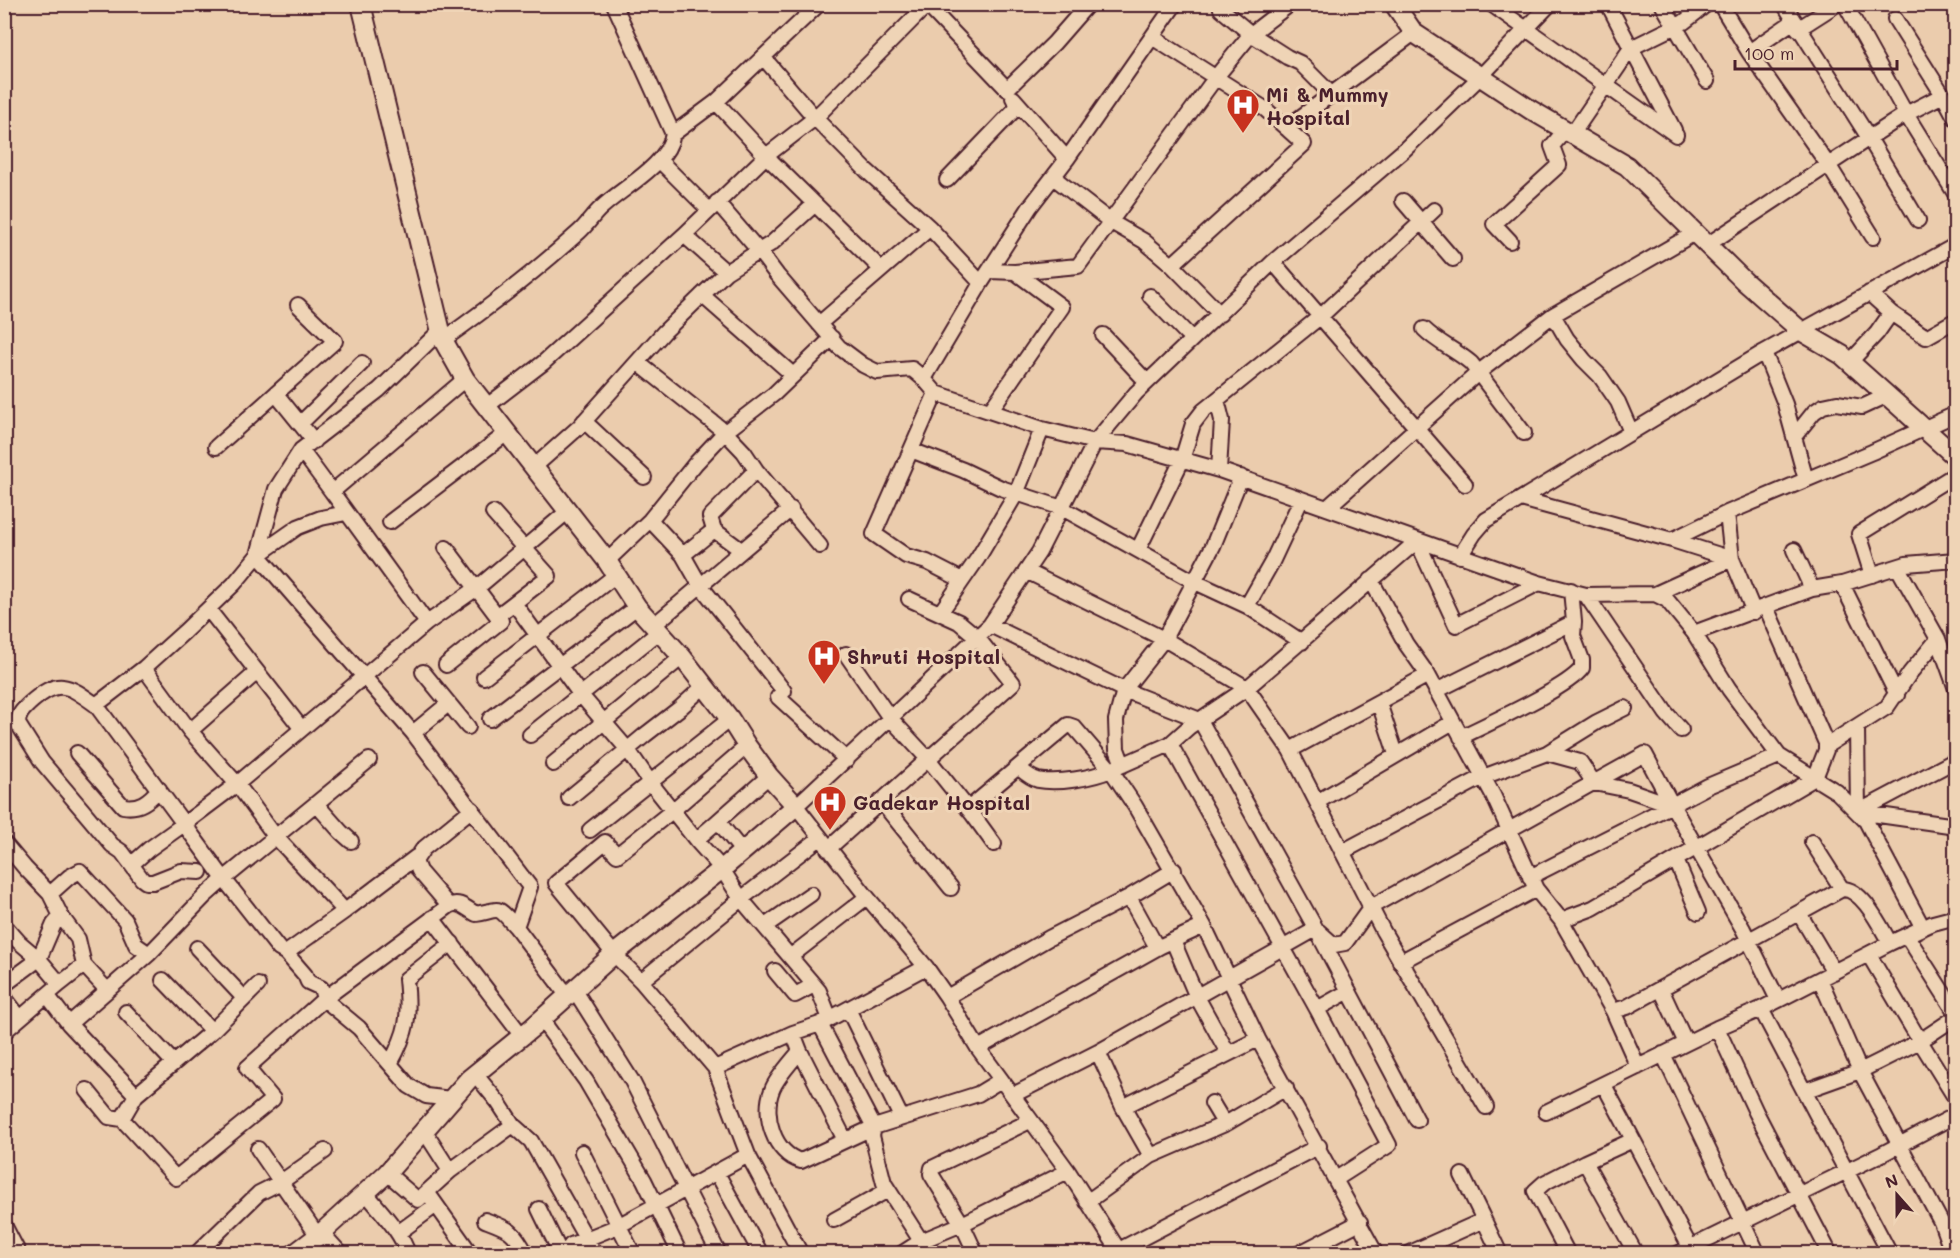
<svg xmlns="http://www.w3.org/2000/svg" width="1960" height="1258" font-family="Mali,sans-serif">
<style>
.lines{fill:none;stroke-linecap:round;stroke-linejoin:round}
.street-casing{stroke:#4a1f2b;stroke-width:18}
.secondary-casing{stroke:#4a1f2b;stroke-width:22}
.street{stroke:#efd4b6;stroke-width:14}
.secondary{stroke:#efd4b6;stroke-width:18}
.labels{text-anchor:middle;dominant-baseline:central;stroke-width:6;stroke-linejoin:round;paint-order:stroke}
.poi-label{font-size:20px;font-weight:bold;fill:#4a1f2b;stroke:#efd4b6;text-anchor:start}
</style>
<rect width="100%" height="100%" fill="#ebccad"/>
<filter id="ink" filterUnits="userSpaceOnUse"><feTurbulence type="fractalNoise" baseFrequency=".0167" numOctaves="2"/><feDisplacementMap in="SourceGraphic" scale="12" xChannelSelector="R" yChannelSelector="G"/><feConvolveMatrix kernelMatrix="1 2 1 2 8 2 1 2 1" color-interpolation-filters="sRGB"/></filter>
<g filter="url(#ink)">
<g class="lines">
<defs>
<path id="street" d="M614,4l59,130
M926,4l81,85 47,-46 34,-39
M1491,4l185,131
M1608,4l66,126
M1662,4l45,77
M1720,4l29,48 80,114 44,71
M1784,4l85,134 49,82
M1845,4l61,110 50,81
M1221,9l30,25 36,23 13,6 31,31
M1895,19l48,76
M1798,29l39,-25
M1152,37l113,72 39,35 -132,121
M1749,52l45,-31
M763,57l52,61 112,-113
M1013,98l54,61
M716,102l50,54 115,113
M1286,128l128,-95
M1573,133l58,-85 53,-26 23,-18
M659,160l50,50
M1053,177l58,45 33,19 28,24 48,49
M947,180l72,-75
M1403,201l50,58
M717,202l42,49 13,-8 43,-39
M684,235l42,37
M1510,241l-16,-17 65,-59 -7,-19 14,-17
M1707,245l162,-107 37,-24 37,-19 13,24
M1273,262l192,222
M990,271l25,1 63,-6 138,-189 35,-43 39,-30
M1869,293l22,20
M702,295l91,80
M1150,296l42,43
M1553,315l14,24 17,21 16,16 18,26 13,30
M819,324l111,-96
M1424,329c14,14 32,21 47,34l53,70
M441,330l-62,60 -78,60 -25,39 -18,66 155,178 117,154 -14,40 51,68
M1103,335l44,47
M443,340c48,-34 93,-69 136,-108 8,-7 14,-17 22,-24 22,-21 67,-43 72,-74l43,-32 103,-98
M1764,352l21,52 21,76
M637,362l88,70 19,20 12,18 64,76
M1849,363l28,-30 14,-20 35,24 30,-17
M924,379l57,-96 49,-76 37,-48 108,-155
M936,393l-62,141 32,22 21,6 35,18
M276,394l38,47
M1217,400l5,20 -3,50
M487,406l56,-43 141,-128 82,-79 49,-38 52,53 63,57 51,55
M990,411l72,-104 -47,-35
M584,421l60,56
M300,424l62,-61
M1794,437l20,-25 9,-6 14,-3 25,4 26,-12
M216,447l119,-106 -37,-36
M301,450l31,42
M911,450l52,20 38,18 61,20 131,73 54,25 55,36
M534,467l45,-40 85,-95 62,-60 33,-21 18,24 62,72 24,18 14,7 35,-3 12,10 12,14 106,36 53,13 32,2 92,26 320,113 47,12 69,-1 12,6 27,33 35,56 50,67 -71,30 -36,19 -27,-51 -274,153 -26,36 -11,2 -18,-16
M1521,499l151,41 60,19 22,53
M1328,507l151,-135 74,-57 142,-82
M493,513l56,63 -35,27
M650,520l33,35 17,30 84,106 -6,6 69,63
M390,522l117,-89
M714,530l-4,-13 46,-47
M1672,540l55,-27 145,-61 84,-38
M1138,550l44,-90 11,-36 10,-13 118,-95 113,-106
M1794,550l18,39
M683,555l31,-25 27,20
M1460,556l14,-22 12,-14 278,-168 192,-107
M607,561l43,-41 45,-56 30,-32 49,-38 58,-56
M1026,571l138,68 83,49 43,62 93,181 103,176
M1872,575l-13,-41 97,-60
M1371,580l35,64 22,31 65,120 43,94 25,31 52,91 25,56
M1842,584l55,111
M1655,594l77,-35 -5,-46
M1586,595l80,118 15,17
M1247,606l25,-44 29,-62
M208,609l94,120
M940,613l38,-55 38,-64 26,-65
M497,616l17,-13 66,91 48,56 22,32 46,58 26,29 19,30 -100,82
M427,623l-95,-131 133,-113
M654,625l137,-116
M990,625l134,65 76,30 116,209 101,191
M1694,633l118,-44 30,-5 64,-20 50,-4
M1938,639l18,50
M846,654l44,64 39,42 44,55 21,29
M446,665l55,-44 -55,-73
M144,668l46,63 47,53 38,52 70,75
M423,672l45,55
M484,677l132,-102
M1436,691l138,-69 -3,-32
M1379,703l17,51
M96,705c-29,-21 -38,-27 -67,-1 -6,6 -11,10 -11,20l24,38 70,83 10,7 20,27 4,3h7l28,-11 19,1
M490,719l147,-112
M1857,727l1,85
M190,731l67,-59
M413,733l35,-29
M530,735l129,-103
M1461,737c26,-13 107,-49 121,-69v-8l-9,-24 1,-14
M1170,744l147,265
M1826,746l61,-39 23,-34 28,-34 -40,-71
M1290,750l138,-75
M77,753l46,53c16,3 26,-5 36,-17
M1547,753l33,9 14,21 35,7 43,15 71,124 35,71
M1779,756l58,36 29,29 57,107
M369,760l-145,119 55,70 7,4 59,-42 71,-54
M553,764l129,-107
M1123,765l-6,-16 -1,-29 8,-30 40,-51 49,-93 28,-69
M569,798l76,-63 35,-27 24,-22
M881,801l70,87
M1317,802l136,-80
M317,805l24,27 10,9
M968,809l50,-42
M1858,812l98,-52
M1858,812l98,14
M590,830l140,-111
M820,838l-79,61 73,86 5,6 11,28
M696,840l22,-19
M1812,842l30,47
M4,843l21,25 25,26
M828,849l185,-166 -36,-46 -18,-15 -50,-23
M742,851l-24,-30 51,-45
M1342,852l141,-75 64,-24 50,-31 28,-14
M1676,860l22,52
M132,864l17,-15 35,-25 -88,-119 48,-37 40,-36 50,-48 24,-29 40,-28 23,-9 25,-5
M1530,877l142,-72
M1129,897l26,47 6,2
M449,906c10,-6 18,3 27,8 27,-5 20,-9 40,13
M1799,913l35,59
M61,916l17,23 6,26 23,25
M432,918l90,118
M1561,920l32,-12 222,-130 11,-28v-7l-60,-136
M4,925l15,17 20,17 21,25 -13,11
M765,926l46,-32
M1907,936l49,77
M1173,941l23,54 32,58
M197,948l47,50
M286,953l19,22 3,7 13,6 3,11 125,-93 -30,-35 -4,-10 8,-12 49,-40
M791,956l76,-59
M1400,962l136,-73
M775,971l20,24 19,-10
M1820,979l40,92 81,151 9,25
M163,980l49,51
M60,984l24,-19
M4,985l35,-26 15,-35 7,-8 -11,-22 19,-17 11,-6 45,49 11,25 13,9
M258,985l-46,46 -76,64 -14,24 54,59 97,-79 -26,-31 77,-69 35,29 50,58 17,10 25,3
M574,989l58,92 87,173
M1661,989l25,54
M4,997l16,21
M947,997l102,-59 80,-41 45,-27
M848,1009l53,108
M1761,1009l129,245
M1613,1011l14,-4 215,-118c20,-1 38,37 48,54
M126,1012l48,51
M1956,1017l-36,24 36,58
M541,1019l45,62 58,99 36,74
M69,1024l80,-70 56,-58 19,-17 -40,-55 53,-40 190,-161 50,-35 90,-76
M820,1024l54,103 -2,9 12,47 37,58 41,-17 106,-53
M1717,1028l39,84 74,142
M4,1032l43,-37 22,29 67,71
M978,1048l183,-102 43,-20
M800,1051c-8,10 -24,27 -28,39 -10,25 2,64 29,71l73,-34 104,-33 23,-14
M1098,1052l25,55 28,49
M1663,1054l95,200
M390,1064c18,-33 20,-47 16,-85l46,-36
M715,1068l78,-35
M1604,1085l86,162
M87,1090l22,27 13,2
M1804,1091l56,-20 60,-30 -51,-86
M1013,1095l85,-43 218,-123
M1212,1103l9,15 6,5
M1123,1107l135,-68
M1546,1112l171,-84 44,-19 129,-66 43,-20 23,-6
M513,1125l18,16 64,113
M423,1129l27,42
M845,1140l-45,-89 -7,-18 27,-9 106,-57
M258,1149l60,87
M582,1152l51,102
M748,1155l53,99
M1585,1162l48,-22
M387,1173l31,27 32,-29 63,-46 -15,-23 -23,-28
M717,1173l44,81
M1462,1175l22,45
M1336,1179l53,-34 -72,-136 32,-18
M427,1192l44,62
M366,1193c14,18 35,38 42,61
M1087,1202l64,-46 76,-33 59,-35
M539,1209l22,45
M485,1220c24,9 29,10 41,34
M834,1220l54,-30
M4,1225l15,29
M321,1232l20,22
M398,1233l38,-28
M1119,1250l200,-104
M196,1254l63,-61 22,-11 44,-31
M564,1254l7,-9 47,-19 130,-71 -33,-87 -74,-87 -27,-27 -58,-71 49,-41 12,13 55,-44 75,-65
M901,1254l20,-13
M976,1254l-14,-30 -31,-50 1,-6 98,-47
M1121,1254l-53,-83 -90,-123 -31,-51 -21,-30 -59,-70 -71,-91 194,-181 49,-73 56,-110 41,-49 137,-131 131,-112 76,-73 70,-73
M1298,1254l62,-32
M1376,1254l-118,-215 -54,-113 -69,-120 -24,-36c-19,8 -53,14 -73,10 -8,-2 -14,-8 -20,-13l50,-42 6,2 37,43 59,-26 19,-17 58,-39 170,-147 39,84 83,-42
M1408,1254l76,-34 16,34
M1568,1254l-33,-63 9,-8 41,-21 51,92
M1677,1254l205,-100 74,-39"/>
<path id="secondary" d="M1394,4l20,29 117,77 96,56 117,115 57,50 41,24 114,102
M294,1254l24,-18 69,-63 82,-94 64,-52 81,-73 108,-85 74,-63 -27,-30 -22,-30 -17,-27 -48,-62 -45,-50 -30,-46 -142,-182 -22,-39 -82,-336"/>
</defs>
<use href="#street" class="street-casing"/>
<use href="#secondary" class="secondary-casing"/>
<use href="#street" class="street"/>
<use href="#secondary" class="secondary"/>
</g>
</g>
<defs>
<symbol id="hospital-pin" viewBox="-11 -11 22 30"><path d="M0 17L-7.5 6A9.5 9.5 0 1 1 7.5 6Z" fill="#c8321e" stroke="#efd4b6"/><path d="M-5-5h3v3.5h4V-5h3V5h-3V1.5h-4V5h-3Z" fill="#fff"/></symbol>
</defs>
<g fill-rule="evenodd">
<use href="#hospital-pin" x="1224" y="86" width="38" height="52"/>
<use href="#hospital-pin" x="805" y="637" width="38" height="52"/>
<use href="#hospital-pin" x="811" y="783" width="38" height="52"/>
</g>
<g class="labels">
<g class="poi-label">
<text x="1266" y="94">Mi &amp; Mummy<tspan x="1266" dy="23">Hospital</tspan></text>
<text x="847" y="656">Shruti Hospital</text>
<text x="853" y="802">Gadekar Hospital</text>
</g>
</g>
<rect width="1960" height="1258" fill="none" stroke="#efd4b6" stroke-width="24"/>
<rect x="12" y="12" width="1936" height="1234" fill="none" stroke="#4a1f2b" stroke-width="2" filter="url(#ink)"/>
<g transform="translate(1897 1195) rotate(339)" stroke="#efd4b6" stroke-width="4.5" paint-order="stroke">
<path d="M0-4.5L10 22L0 15L-10 22Z" fill="#4a1f2b"/>
<text y="-9" font-size="16" font-weight="bold" text-anchor="middle" fill="#4a1f2b">N</text>
</g>
<path d="M1735 60v9h162v-9" fill="none" stroke="#4a1f2b" stroke-width="3"/>
<text x="1744" y="60" font-size="18" fill="#4a1f2b" stroke="#efd4b6" stroke-width="4.5" paint-order="stroke">100 m</text>
</svg>
